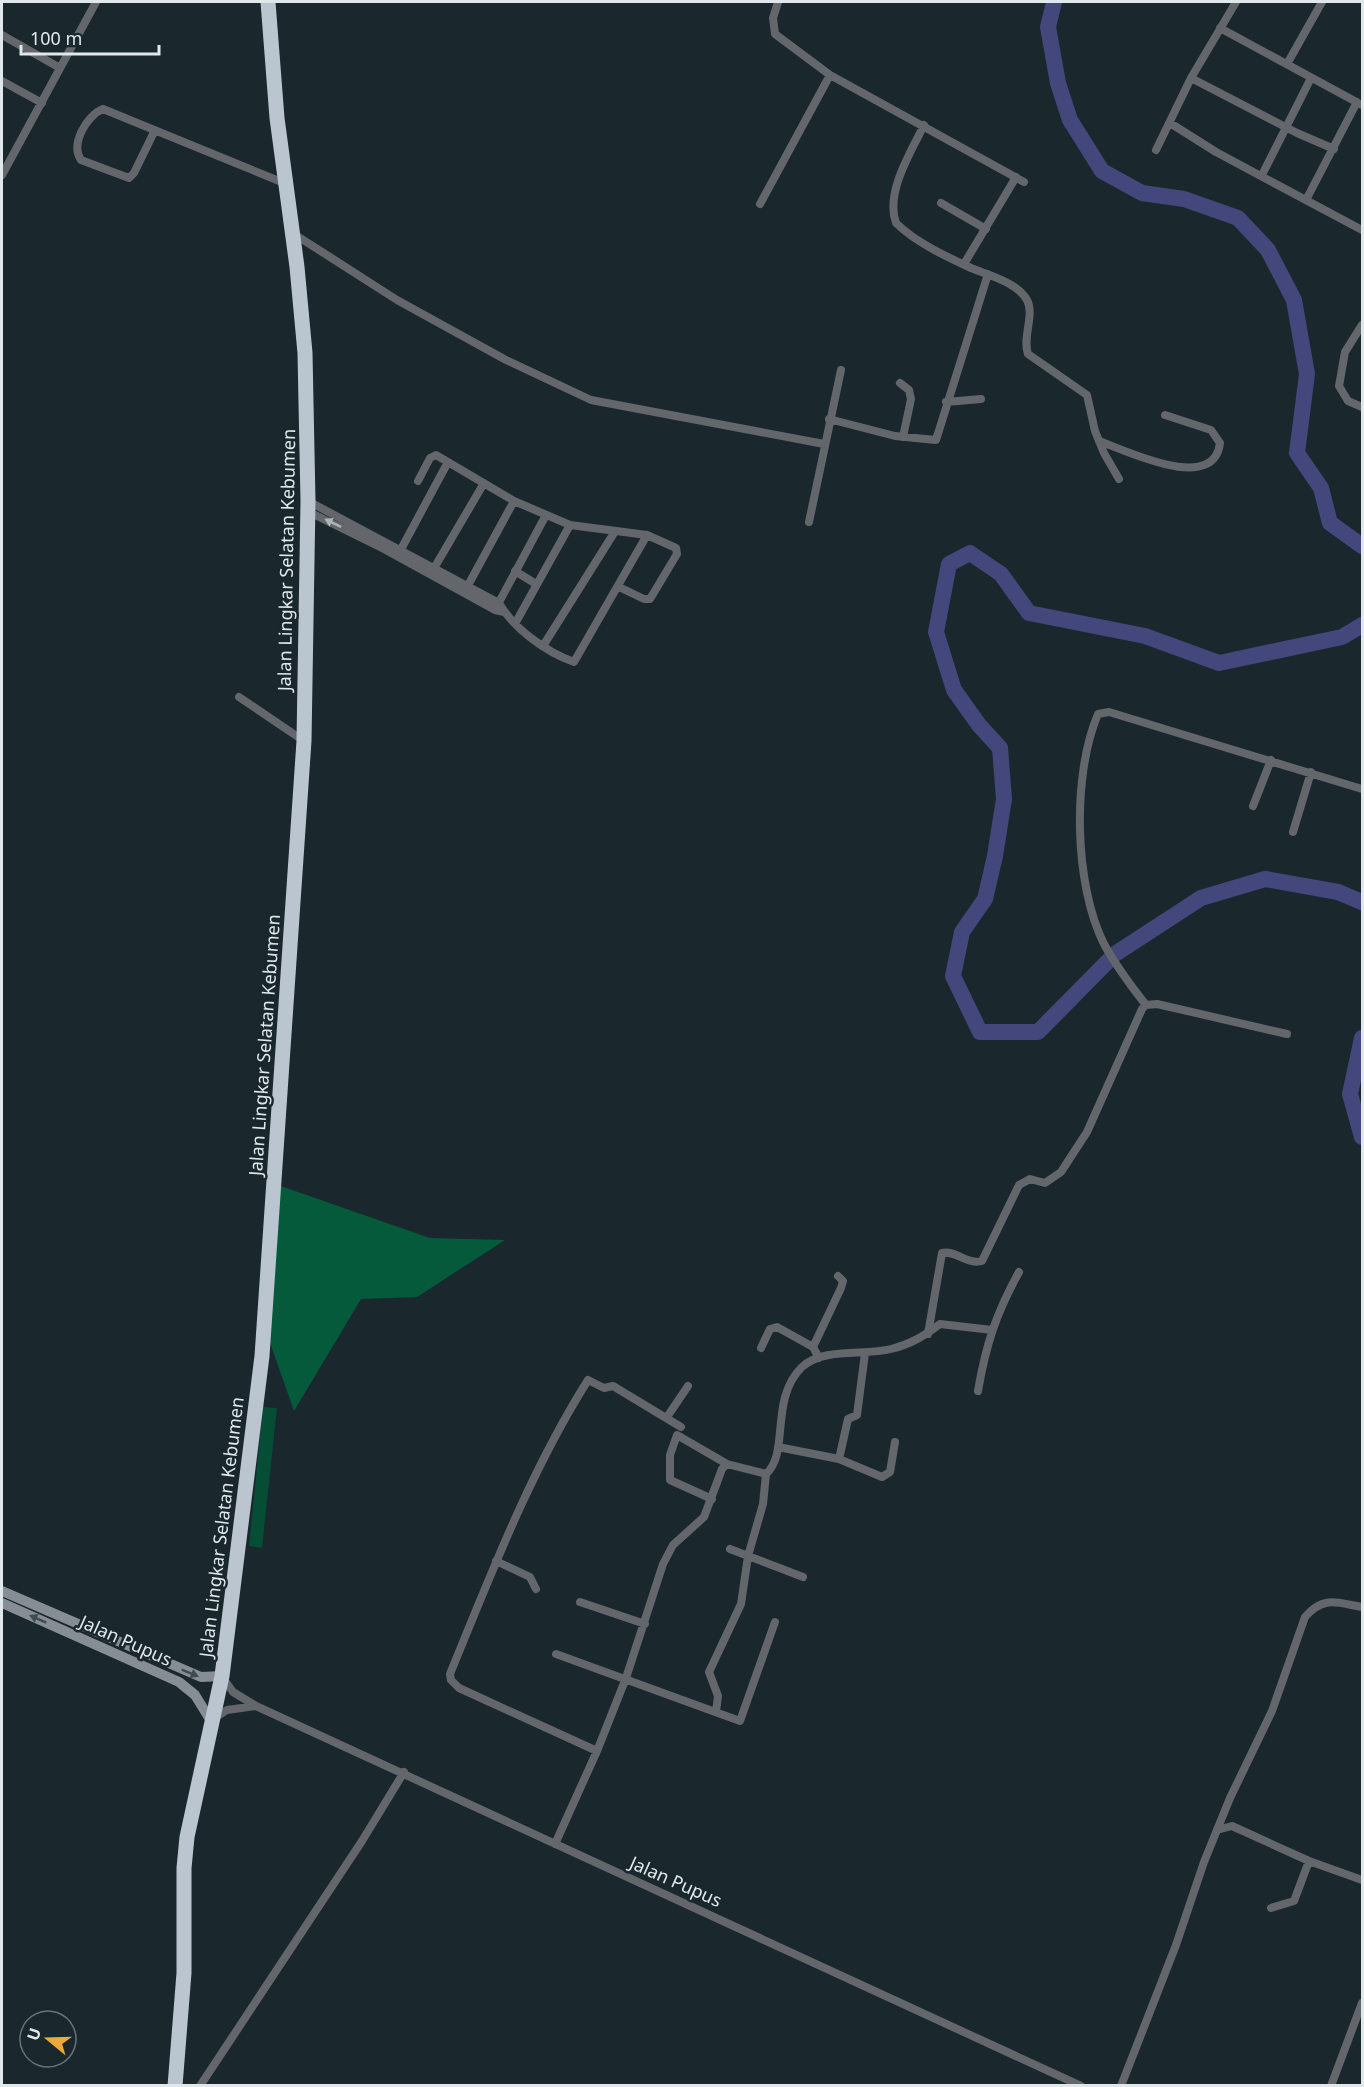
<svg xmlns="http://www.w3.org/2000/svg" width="1364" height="2087" font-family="'Noto Sans',sans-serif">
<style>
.green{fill:#054d34}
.forest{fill:#065a3c}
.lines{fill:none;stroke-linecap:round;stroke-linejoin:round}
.river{stroke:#44477c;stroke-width:16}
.street{stroke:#63676c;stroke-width:8}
.secondary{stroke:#868d94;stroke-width:10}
.highway{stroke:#bac5d0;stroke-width:15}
.oneway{fill:#aeb4b8}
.oneway2{fill:#404b50}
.labels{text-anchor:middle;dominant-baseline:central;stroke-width:5;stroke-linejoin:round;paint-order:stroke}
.street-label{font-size:18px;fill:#e0e8eb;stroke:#1a272c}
</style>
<rect width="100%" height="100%" fill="#1a272c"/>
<path class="green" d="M263,1407l14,1 -15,140 -13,-2z"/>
<path class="forest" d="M272,1183l158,55 75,2 -88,57 -56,2 -67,112 -33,-94z"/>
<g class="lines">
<path class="river" d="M1054,2l-6,25 10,56 12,37 32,51 40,22 42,6 54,19 30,32 26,50 13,74 -10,79 24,35 9,35 32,23
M1362,625l-20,12 -123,26 -74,-27 -116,-23 -28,-39 -31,-21 -21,11 -13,68 18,58 25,35 21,23 4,51 -9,57 -10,43 -23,33 -9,44 27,56h58l77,-78 86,-56 64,-19 73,13 24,10
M1362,1038l-12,56 12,43"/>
<path class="street" d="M778,2l-5,16 2,16 55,41 194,107
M1220,28l142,77
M2,35l58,33
M1287,64l35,-62
M1191,78l106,55 37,16
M2,81l40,22
M1170,123l46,29 146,78
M924,125c-13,27 -39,67 -28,98 19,19 51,34 75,45 17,7 46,14 56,32 8,14 -5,38 1,54l59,41 8,36 9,22 15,26
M154,132l-20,41 -5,5 -48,-18c-11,-16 6,-45 22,-51l181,74
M1156,150l35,-72 45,-76
M2,175l94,-173
M1262,175l49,-97
M1306,200l51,-98
M941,203l45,26
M760,204l70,-129
M294,234l103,66 109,60 85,40 233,44
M964,264l52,-87
M1362,325l-17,27 -6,34 9,15 14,6
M900,383l9,7 2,9 -8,38
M946,402l35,-3
M829,419l66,17 41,4 52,-166
M1099,441c28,10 115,53 121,2l-9,-13 -46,-15
M418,481l12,-23 6,-3 78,46 56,24 77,10 29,13 1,6 -27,45h-6l-25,-12
M308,501l191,102c15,26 47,49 75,59l73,-127
M307,511l77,38 111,61 9,2
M809,522l32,-152
M399,553l49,-91
M433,570l51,-87
M515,571l21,13
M466,589l48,-88
M497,606l49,-91
M516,622l54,-97
M543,646l71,-113
M239,697l65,44
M1253,806l18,-46
M1293,832l18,-60
M1146,1005c-15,-19 -30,-39 -42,-61 -30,-60 -32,-169 -6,-230l11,-2 253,77
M928,1334l14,-81c14,-3 25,12 40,8l37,-76 11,-6 15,4 16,-11 26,-40 55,-123 4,-4 11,-1 130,30
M813,1347l28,-59 2,-7 -5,-5
M761,1348l9,-19 7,-2 36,20 6,11
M978,1391c8,-47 18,-77 41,-119
M667,1417l21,-31
M778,1447l61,12 43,18 8,-5 5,-30
M839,1459l9,-40 9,-4 8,-62
M712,1499l-42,-19v-25l7,-20 50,29 39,10c24,-21 3,-75 36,-107 21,-20 62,-11 89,-18 20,-5 33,-13 49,-25l52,6
M730,1549l73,28
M496,1561l34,16 6,12
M580,1602l65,22
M556,1654l184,67 35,-99
M223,1678l10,14 23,14 825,380
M716,1712l2,-16 -9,-24 32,-68 7,-48 15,-52 3,-30
M213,1719l14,-9 29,-4
M597,1751l-138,-63 -8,-8 -1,-6c41,-100 80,-202 138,-294l16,8 9,-2 68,41
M1217,1830l15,-4 77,35 53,19
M555,1844l42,-93 29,-73 37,-114 10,-19 31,-28 18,-48 5,-5
M1271,1908l23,-7 15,-40
M200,2086l162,-245 42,-69
M1121,2086l55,-141 28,-83 26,-64 42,-87 33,-94c19,-22 32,-14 57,-10
M1331,2086l31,-83"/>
<path class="secondary" d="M2,1591l199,86 21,-1
M2,1603l177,79 16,13 16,26"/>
<path class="highway" d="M175,2086l9,-113v-105l3,-31 35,-161 40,-320 42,-615 4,-240 -3,-148 -8,-86 -20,-149 -9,-116"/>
</g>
<defs><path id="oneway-solid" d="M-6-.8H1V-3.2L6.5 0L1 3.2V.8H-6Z" transform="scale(1.5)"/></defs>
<use class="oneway" href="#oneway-solid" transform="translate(333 523) rotate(-154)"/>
<g class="oneway2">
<use href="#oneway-solid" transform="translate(38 1619) rotate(-156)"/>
<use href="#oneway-solid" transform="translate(190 1673) rotate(22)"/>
</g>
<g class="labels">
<g class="street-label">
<text transform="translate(286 560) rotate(-89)">Jalan Lingkar Selatan Kebumen</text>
<text transform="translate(264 1045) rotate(-86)">Jalan Lingkar Selatan Kebumen</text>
<text transform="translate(221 1527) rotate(-83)">Jalan Lingkar Selatan Kebumen</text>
<text transform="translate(126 1640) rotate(24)">Jalan Pupus</text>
<text transform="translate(676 1881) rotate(24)">Jalan Pupus</text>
</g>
</g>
<rect width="1364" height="2087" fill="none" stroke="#e0e8eb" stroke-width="6"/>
<g transform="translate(48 2039) rotate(289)"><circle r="28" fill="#1a272c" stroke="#697478" stroke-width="1.5"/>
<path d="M0-4.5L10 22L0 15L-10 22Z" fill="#eda83c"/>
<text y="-9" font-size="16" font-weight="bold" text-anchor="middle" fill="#e0e8eb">U</text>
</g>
<path d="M21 45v9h138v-9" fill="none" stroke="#e0e8eb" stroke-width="3"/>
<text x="30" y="45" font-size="18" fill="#e0e8eb" stroke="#1a272c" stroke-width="4.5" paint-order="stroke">100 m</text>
</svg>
